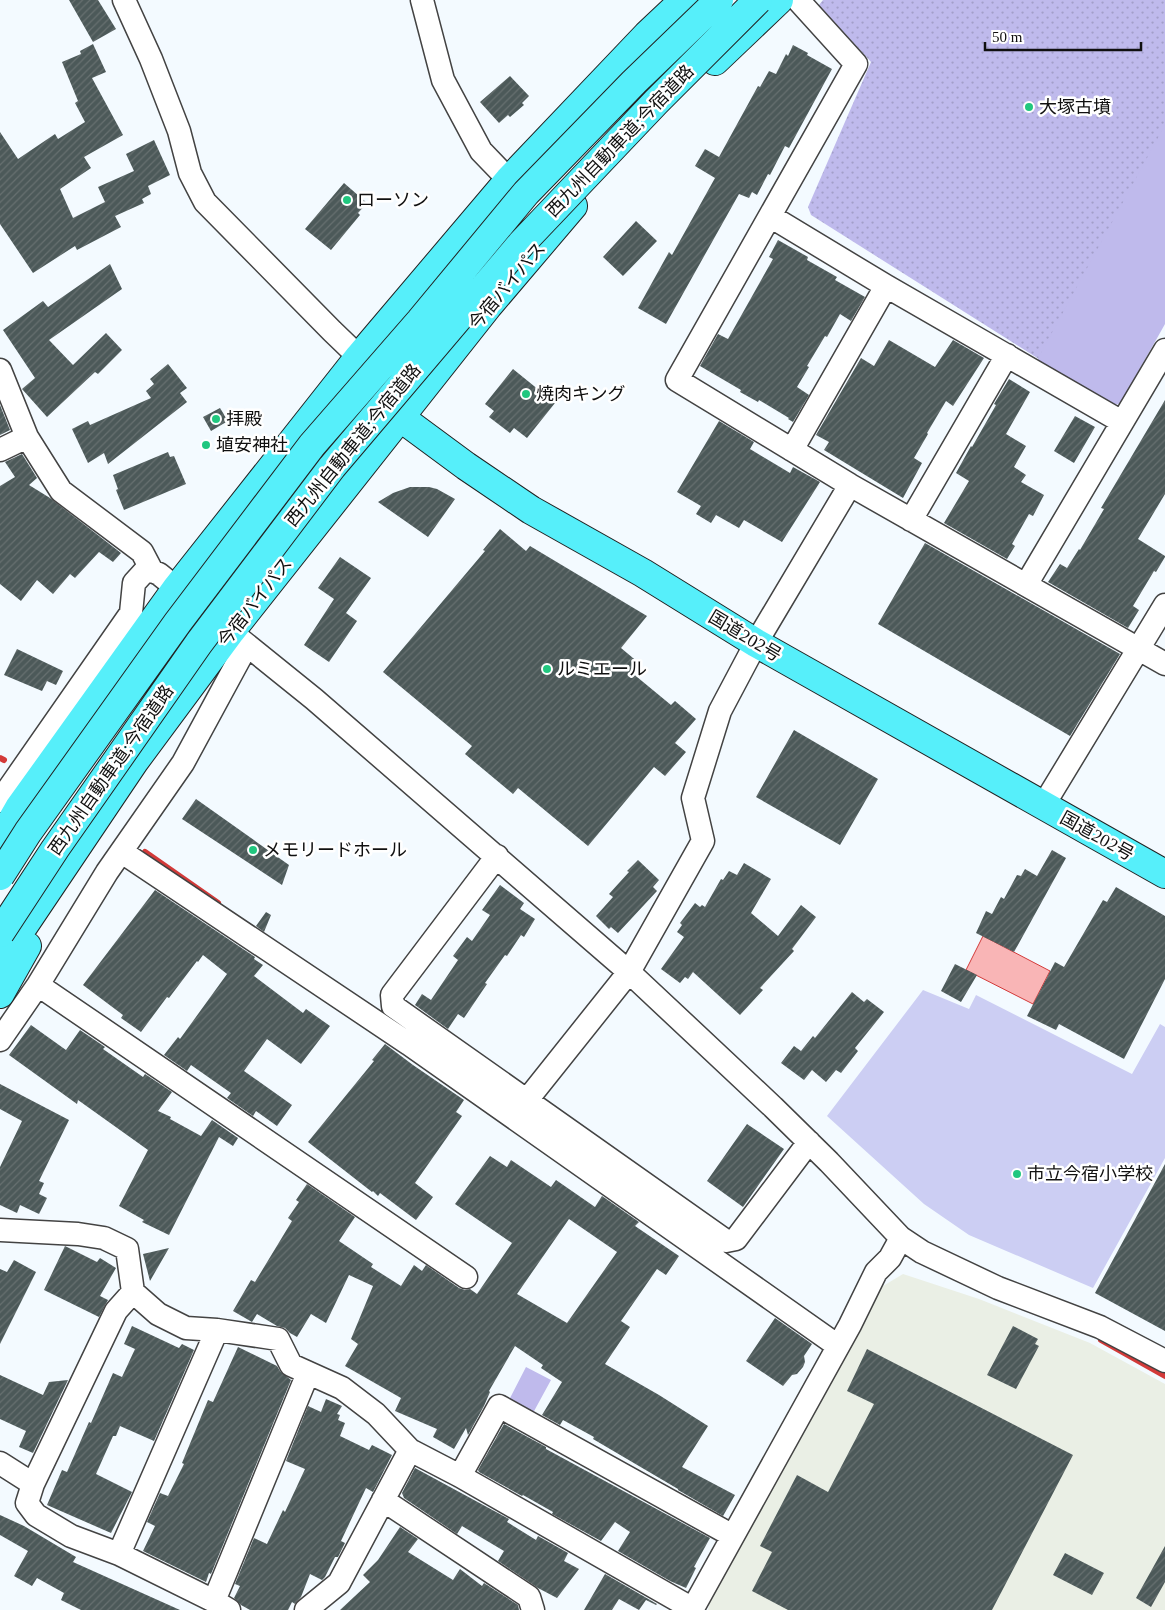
<svg xmlns="http://www.w3.org/2000/svg" width="1165" height="1610" font-family="'Times New Roman','Noto Sans JP',serif">
<style>
.industrial{fill:#eaefe5}
.grass{fill:url(#grass-dots)}
.park{fill:#bfbaec}
.pitch{fill:#cccef3}
.water{fill:#f9b5b6;stroke:#d33a39}
.lines{fill:none;stroke-linecap:round;stroke-linejoin:round}
.stream{stroke:#d33a39;stroke-width:6}
.building{fill:url(#building-hatch);fill-rule:evenodd}
.street-casing{stroke:#434343;stroke-width:25}
.highway-casing{stroke:#212121;stroke-width:30}
.street{stroke:#fff;stroke-width:22}
.highway{stroke:#56effa;stroke-width:28}
.highway-bridge-casing{stroke:#212121;stroke-width:30;stroke-linecap:butt}
.highway-bridge{stroke:#56effa;stroke-width:28}
.poi-dot{fill:#21c77f;stroke:#fff;stroke-width:2}
.labels{text-anchor:middle;dominant-baseline:central;stroke-width:5;stroke-linejoin:round;paint-order:stroke}
.poi-label{font-size:18px;fill:#101010;stroke:#fff;text-anchor:start}
.street-label{font-size:18px;fill:#101010;stroke:#fff}
</style>
<defs>
<pattern id="grass-dots" width="8" height="8" patternUnits="userSpaceOnUse" patternTransform="scale(1.25)"><rect width="8" height="8" fill="#bfbaec"/><path d="M2 2h.1M6 6h.1" fill="none" stroke="#a39fc9" stroke-width="1.8" stroke-linecap="round"/></pattern>
<pattern id="building-hatch" width="6" height="6" patternUnits="userSpaceOnUse" patternTransform="scale(1.25)"><rect width="6" height="6" fill="#4c5959"/><path d="M-1 1l2-2M0 6l6-6M5 7l2-2" fill="none" stroke="#677070"/></pattern>
</defs>
<rect width="100%" height="100%" fill="#f3faff"/>
<path class="industrial" d="M903,1274l76,25 111,44 75,41v226h-457l4,-18 171,-306z"/>
<path class="grass" d="M823,0h342v145l-96,233 -258,-163 -3,-8 63,-145 -52,-57z"/>
<path class="park" d="M1165,125v199l-45,80 -9,1 -75,-43z
M526,1367l25,13 -18,33 -24,-13z"/>
<path class="pitch" d="M923,990l46,19 7,-14 156,79 28,-50 5,3v131l-72,130 -124,-53 -45,-31 -97,-88z"/>
<path class="water" d="M983,936l67,35 -17,33 -67,-34z"/>
<g class="lines">
<path class="stream" d="M0,758l4,2
M145,852l73,51
M1101,1340l64,36"/>
</g>
<path class="building" d="M69,0h29l18,29 -23,13z
M93,44l13,28 -14,6 31,57 -39,22 7,11 -31,21 13,29 32,-16 -7,-15 36,-16 -8,-17 28,-14 16,35 -22,11 3,8 -9,5 2,4 -29,13 6,11 -44,23 -2,-4 -42,27 -33,-49v-92l18,27 37,-25 3,5 27,-17 -10,-19 3,-2 -16,-39 19,-8 -1,-3z
M793,45l15,8 -1,2 25,14 -43,79 -4,-2 -15,29 -2,-1 -11,21 -5,-3 -3,6 -10,-4 -73,130 -28,-16 31,-56 3,3 43,-77 -20,-12 10,-17 14,8 39,-71 2,1 9,-16 7,3 10,-20 2,2z
M510,76l19,20 -7,7 2,2 -14,12 -2,-2 -9,8 -19,-21z
M344,183l23,20 -9,10 2,2 -29,35 -26,-21z
M636,221l21,20 -34,35 -20,-19z
M778,240l30,17 -1,3 30,17 -2,3 30,17 -14,24 -11,-7 -13,23 -2,-1 -18,30 2,1 -12,20 12,8 -16,27 -5,-3 1,-1 -30,-18 -1,2 -18,-10 1,-2 -41,-24 18,-32 10,5 45,-80 -4,-2z
M110,264l12,25 -73,51 24,25 33,-32 16,17 -24,24 -3,-2 -48,45 -25,-28 13,-11 -32,-48 40,-29 5,6z
M889,340l46,27 18,-27 31,18 -31,48 -7,-5 -19,32 1,1 -14,24 8,5 -19,35 -79,-48 5,-8 -13,-7 45,-77 13,8z
M168,364l19,24 -7,5 7,9 -79,62 -4,-11 -16,10 -16,-34 16,-8 2,4 61,-27 -5,-7 8,-7 -4,-5z
M513,369l42,34 -28,35 -13,-10 -4,5 -21,-16 5,-6 -9,-7z
M1009,379l21,13 -24,42 20,12 -12,21 12,8 -5,7 23,13 -11,21 -4,-2 -17,30 3,2 -8,13 -63,-36 25,-42 -13,-8 15,-27 1,1 24,-42 -2,-1z
M1165,400v94l-27,45 27,17v1l-9,15 -2,-1 -21,35 6,4 -11,18 -80,-46 12,-18 7,4 12,-19 1,1 24,-41 -3,-1z
M0,405l10,25 -10,5z
M220,408l8,13 -17,10 -8,-14z
M1075,416l20,11 -21,36 -20,-12z
M719,421l35,21 -4,7 40,24 3,-6 27,15 -38,60 -38,-22 -5,8 -23,-13 -5,8 -15,-9 5,-8 -24,-14z
M168,452l2,5 4,-1 12,28 -62,26 -8,-20 2,-1 -5,-14z
M22,454l15,24 -8,7 21,13 71,55 -8,9 -14,-10 -24,26 -5,-4 -17,20 -16,-14 -16,21 -21,-17v-98l15,-9 -10,-15z
M410,487h19l8,2 18,10 -27,38 -50,-35 15,-9z
M500,529l26,22 4,-5 117,70 -26,32 18,15 -8,9 40,33 4,-4 21,18 -21,24 11,9 -21,24 -11,-9 -66,79 -70,-58 -5,6 -48,-40 7,-8 -89,-74 102,-121 -2,-1z
M925,543l195,111 -50,82 -192,-112z
M340,557l31,21 -25,35 11,8 -28,41 -25,-17 30,-46 -16,-11z
M17,649l46,22 -7,14 -9,-4 -5,10 -38,-16z
M794,730l84,49 -38,66 -84,-48z
M196,799l93,66 -7,20 -100,-66z
M1052,850l14,8 -52,94 -38,-19 10,-22 6,3 9,-17 3,2 13,-24 4,1 4,-7 12,7z
M638,860l21,20 -6,7 4,4 -39,42 -7,-6 -2,2 -13,-13 17,-19 -4,-3 20,-22 -2,-1z
M744,863l27,16 -20,34 27,23 23,-31 15,12 -24,32 2,2 -34,37 3,2 -23,25 -47,-43 -5,7 -3,-2 -5,6 -19,-14 23,-32 -7,-5 5,-7 -2,-2 15,-20 5,4 2,-2 3,2 16,-28 2,1 6,-9 8,4z
M500,885l24,18 -4,6 15,10 -11,18 -3,-2 -14,21 -2,-1 -20,28 2,1 -23,34 -6,-4 -10,15 -33,-24 7,-11 9,6 27,-40 -5,-4 14,-19 5,4 18,-26 -8,-5z
M1116,887l49,29v63l-41,80 -65,-35 -3,6 -29,-14 28,-54 9,5 39,-67 4,2z
M155,890l100,67 -1,2 9,6 -9,11 49,37 3,-4 24,17 -29,38 -34,-25 -23,32 48,34 -15,21 -21,-15 -3,5 -26,-18 4,-5 -40,-28 -4,6 -23,-16 14,-18 2,2 47,-65 -24,-19 -5,7 -1,-1 -28,37 -2,-1 -26,35 -20,-14 2,-3 -40,-30z
M266,912l5,3 -7,17 -8,-6z
M955,964l22,11 -16,27 -20,-11z
M852,992l12,10 3,-3 17,13 -29,36 3,3 -17,22 -5,-3 -10,12 -14,-12 -8,10 -23,-17 13,-17 7,5 12,-15 2,2z
M31,1025l35,25 14,-20 25,17 -2,2 40,28 2,-3 27,18 -14,19 13,6 -1,2 31,17 11,-16 26,18 -5,8 -14,-9 -50,98 -27,-13 2,-2 -25,-14 29,-56 -70,-50 -1,4 -68,-49z
M385,1044l28,21 51,35 -8,12 6,4 -47,67 18,14 -17,23 -36,-27 -2,3 -5,-5 -1,1 -64,-50 66,-81 -2,-1z
M0,1084l69,36 -30,61 5,2 -5,11 8,4 -8,16 -19,-9 -3,8 -17,-8v-38l22,-46 -22,-12z
M747,1124l37,25 -41,58 -36,-26z
M490,1156l17,11 4,-7 40,27 5,-7 39,27 7,-11 37,26 -4,4 44,30 -13,19 -9,-6 -36,52 9,6 -25,37 54,31 49,31 -26,41 53,28 -12,21 -45,-26v-1l-85,-50 1,-2 -31,-17 -3,5 -18,-10 20,-33 -21,-14 2,-3 -28,-19 -26,45 1,1 -6,14 -16,29 -2,-7 -12,21 -21,-12 4,-8 -42,-18 6,-13 -56,-32 13,-22 -7,-5 22,-53 -24,-11 -23,48 -15,-9 -14,23 -7,-4 -5,-5 -8,-2 -20,-12 -5,8 -19,-11 18,-31 4,2 37,-61 -4,-3 11,-16 -3,-2 11,-16 48,33 -16,24 34,23 -2,3 30,19 13,-21 8,6 4,-6 33,23 6,2 5,-1 7,5 35,-51 -57,-39zM569,1219l48,33 -50,71 -50,-29z
M1165,1164v167l-70,-38z
M65,1246l32,16 3,-4 16,10 -16,28 8,4 -9,17 -55,-27z
M169,1248l-19,33 -7,-27z
M14,1260l22,12 -36,72v-75l7,3z
M775,1318l37,26 -8,12 1,6 -2,5 -6,7 -5,1 -9,11 -37,-25z
M132,1326l47,22 3,-4 12,6 -40,91 -34,-15 -4,10h-3l-17,38 36,18 -21,41 -64,-28 15,-35 5,2 22,-50 2,1 22,-50 9,4 13,-28 -11,-5z
M1013,1326l25,13 -3,5 4,2 -23,43 -29,-14z
M238,1347l39,19 3,5 11,9 -80,194 -2,-1 -3,9 -63,-31 12,-25 -8,-4 13,-29 8,3 16,-32 -2,-1 26,-63 5,2z
M867,1349l206,106 -81,155h-204l-36,-19 20,-39 -12,-6 37,-71 31,17 46,-88 -27,-13z
M0,1375l43,20 6,-13 19,-2 -35,73 -14,-6 7,-16 -26,-12z
M326,1399l16,7 -5,8 3,1 -2,5 7,3 -5,13 29,14 3,-5 20,10 -19,37 -7,-4 -25,53 4,2 -7,14h-3l-10,20 -3,3 -12,-6 -9,23 -6,7 -3,-2 -4,8h-38l-9,-5 -7,-7 6,-12 -5,-2 19,-46 13,6 16,-34 2,2 20,-43 -19,-8 22,-55 13,6z
M504,1424l42,23v2l164,89 -16,29 2,1 -10,20 -16,-7 -52,-30 12,-19 -15,-10 -14,19 -49,-27 1,-2 -30,-17 -1,1 -43,-24 -1,-2z
M415,1468l94,51 -2,3 29,18 2,-4 30,17 -4,8 15,8 -22,29 -19,-10 -40,-27 6,-10 -42,-25 -5,8 -53,-36 -2,-5z
M0,1515l24,11 52,31 -3,5 107,48h-99l-20,-10 3,-7 -27,-15 -5,8 -18,-10 14,-25 -28,-16z
M400,1527l18,12 -10,13 45,28 7,-11 22,17 2,-3 34,22 1,5h-179l30,-28 -7,-7 15,-15z
M1165,1546v36l-14,25 -15,-9z
M1065,1553l39,20 -12,22 -39,-20z
M605,1574l52,30 -1,1 -10,-5 -7,10 -20,-11 -7,11h-28z"/>
<g class="lines">
<defs>
<path id="street" d="M124,0l27,59 28,72 11,42 15,29 127,129 27,26
M422,0l21,80 38,71 28,29
M798,0l58,64 -179,316 173,105 315,179
M770,216l116,70 236,136
M0,370l27,67 34,54 81,61 10,19
M0,450l27,-13
M792,450l94,-164
M911,520l96,-165
M1026,585l139,-235
M0,801l131,-188 3,-30 10,-11 8,-1 7,3 155,125 315,273 144,135 56,55 72,76 21,14 76,36 102,39 65,34
M1043,806l122,-201
M122,852l287,192 429,302
M497,856l-105,139 1,11 333,235 10,-2 73,-97
M38,985l428,292
M0,1040l38,-55 69,-113 76,-109 64,-118
M527,1100l102,-128 74,-131 -10,-43 27,-87 36,-68 94,-158
M0,1230l78,4 26,4 23,11 6,43
M0,1463l33,21
M460,1476l39,-70 234,130
M383,1500l146,97 4,13
M119,1554l98,-224
M214,1601l94,-228
M229,1610l-15,-9 -95,-47 -48,-18 -35,-21 -9,-12 6,-19 83,-173 17,-19 25,22 28,14 31,2 61,9 13,26 51,23 34,26 34,36 50,26 233,133
M306,1610l33,-27 71,-133
M692,1610l158,-285 26,-53 14,-14 11,-20"/>
<path id="highway" d="M715,61l64,-61
M359,357l42,61 65,48 65,44 112,63 113,70 409,231
M0,841l19,-33 157,-219 183,-232 150,-177 138,-145 37,-35
M0,961l134,-199 97,-131 257,-325 85,-100
M0,994l27,-48"/>
</defs>
<use href="#street" class="street-casing"/>
<use href="#highway" class="highway-casing"/>
<use href="#street" class="street"/>
<use href="#highway" class="highway"/>
<defs>
<path id="highway-bridge" d="M0,876l28,-44 150,-210 134,-177 108,-124 106,-128 108,-111 85,-82
M0,933l55,-84 144,-206 133,-176 189,-223 135,-142 102,-102"/>
</defs>
<use href="#highway-bridge" class="highway-bridge-casing"/>
<use href="#highway-bridge" class="highway-bridge"/>
</g>
<g class="poi-dot">
<circle cx="1029" cy="107" r="5"/>
<circle cx="347" cy="200" r="5"/>
<circle cx="526" cy="394" r="5"/>
<circle cx="216" cy="419" r="5"/>
<circle cx="206" cy="445" r="5"/>
<circle cx="547" cy="669" r="5"/>
<circle cx="253" cy="850" r="5"/>
<circle cx="1017" cy="1174" r="5"/>
</g>
<g class="labels">
<g class="poi-label">
<text x="1039" y="107">大塚古墳</text>
<text x="357" y="200">ローソン</text>
<text x="536" y="394">焼肉キング</text>
<text x="226" y="419">拝殿</text>
<text x="216" y="445">埴安神社</text>
<text x="557" y="669">ルミエール</text>
<text x="263" y="850">メモリードホール</text>
<text x="1027" y="1174">市立今宿小学校</text>
</g>
<g class="street-label">
<text transform="translate(620 141) rotate(-46)">西九州自動車道;今宿道路</text>
<text transform="translate(507 286) rotate(-50)">今宿バイパス</text>
<text transform="translate(353 445) rotate(-51)">西九州自動車道;今宿道路</text>
<text transform="translate(255 602) rotate(-52)">今宿バイパス</text>
<text transform="translate(745 636) rotate(31)">国道202号</text>
<text transform="translate(111 770) rotate(-55)">西九州自動車道;今宿道路</text>
<text transform="translate(1097 836) rotate(29)">国道202号</text>
</g>
</g>
<path d="M985 42v8h156v-8" fill="none" stroke="#101010" stroke-width="2.5"/>
<text x="992" y="42" font-size="15" fill="#101010" stroke="#ffffff" stroke-width="4" paint-order="stroke">50 m</text>
</svg>
